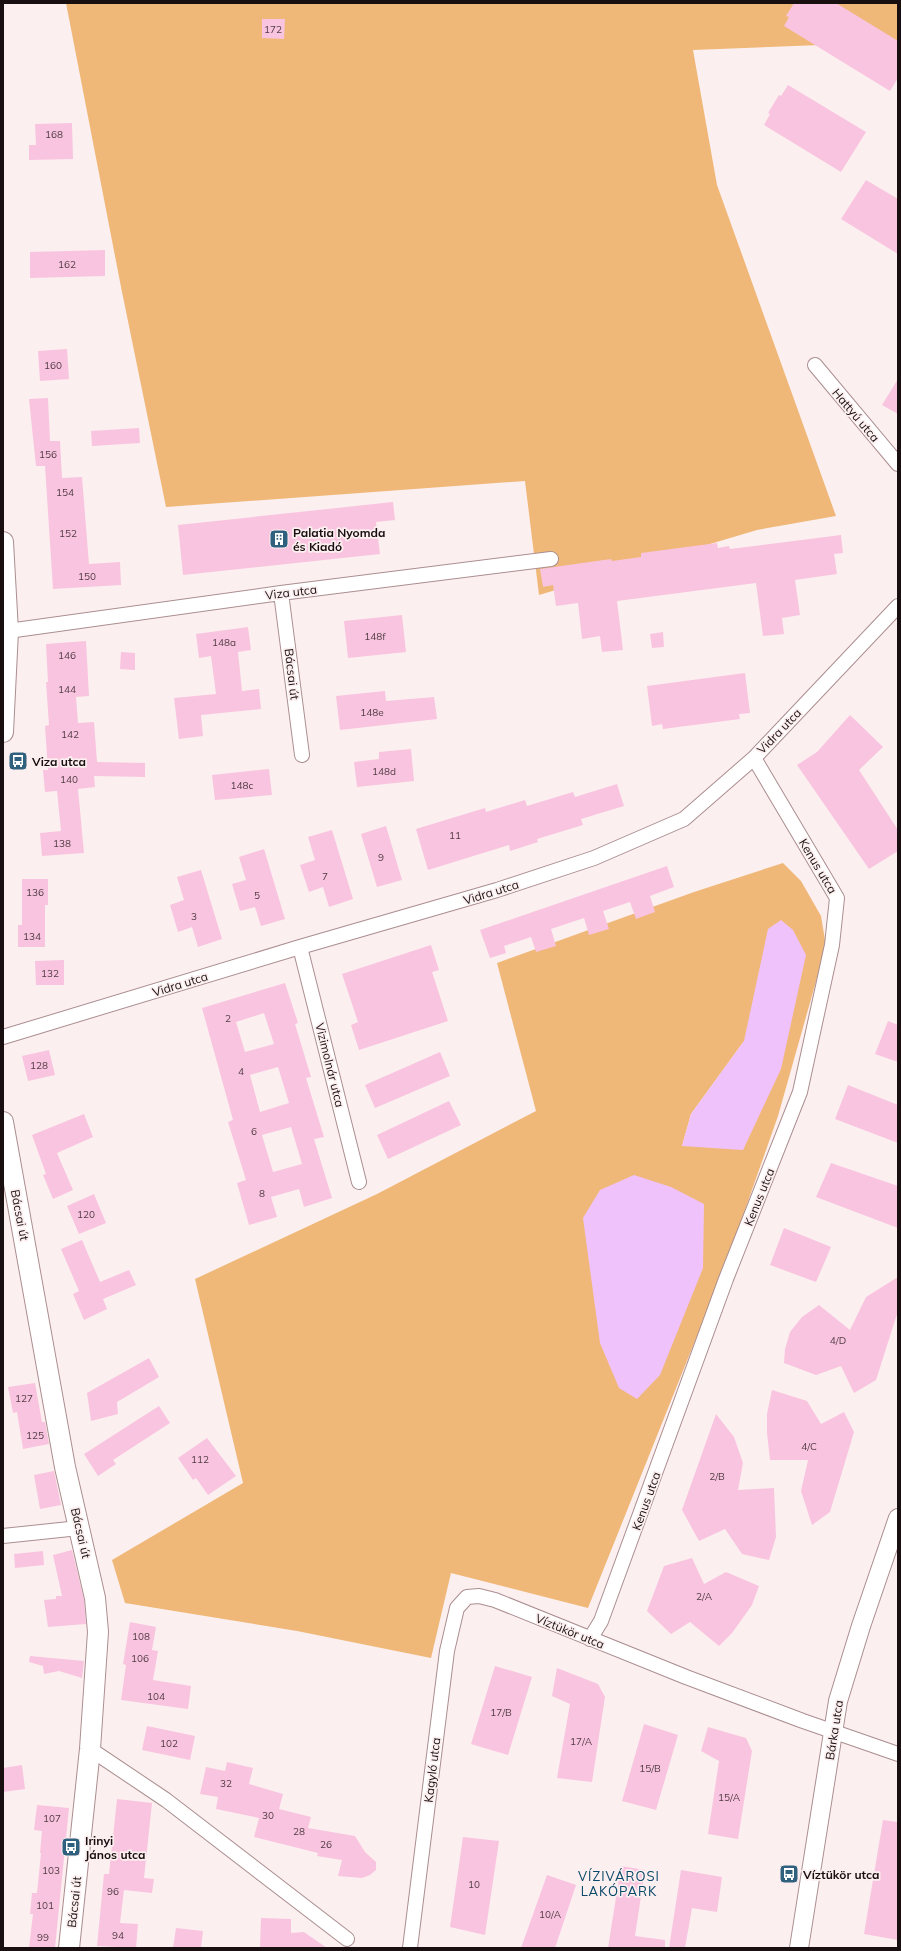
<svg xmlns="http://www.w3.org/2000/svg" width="901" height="1951" font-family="Mulish,sans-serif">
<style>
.green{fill:#f0b878;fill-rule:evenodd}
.water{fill:#f0c2fb}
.building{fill:#f9c4df;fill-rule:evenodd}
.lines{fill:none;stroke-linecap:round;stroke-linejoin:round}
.minor-casing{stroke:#ab8e90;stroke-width:16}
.tertiary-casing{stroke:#ab8e90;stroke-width:20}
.secondary-casing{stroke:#ab8e90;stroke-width:22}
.minor{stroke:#fff;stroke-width:14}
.tertiary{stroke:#fff;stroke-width:18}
.secondary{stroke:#fff;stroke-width:20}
.labels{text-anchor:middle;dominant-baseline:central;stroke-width:3.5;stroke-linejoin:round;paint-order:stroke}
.number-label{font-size:10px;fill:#513c44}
.street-label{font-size:12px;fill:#190f10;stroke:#fceff0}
.poi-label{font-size:12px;font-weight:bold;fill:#190f10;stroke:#fceff0;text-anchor:start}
.neighbourhood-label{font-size:13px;letter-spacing:1px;fill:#084868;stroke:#fceff0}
</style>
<rect width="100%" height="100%" fill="#fceff0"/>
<path class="green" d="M66,3h832v39l-205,8 24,135 119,331 -79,14 -218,65 -14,-114 -359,26 -45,-220z
M783,863l18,18 20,35 5,30 -48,170 -51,145 -139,347 -137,-35 -20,85 -134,-27 -172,-28 -13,-43 131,-77 -48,-204 182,-85 159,-83 -39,-148 197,-71zM744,1041l-62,105 9,-32z"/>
<path class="water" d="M781,920l12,10 13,25 -25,114 -38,81 -61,-4 9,-32 53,-73 24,-112z
M634,1175l37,12 33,17 -1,64 -43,107 -23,24 -18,-11 -19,-45 -17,-125 17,-28z"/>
<path class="building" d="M794,3h42l62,38v37l-8,13 -106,-65 5,-9 -3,-1z
M262,19h23l-1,20 -22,-1z
M788,85l78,47 -25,40 -77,-47 6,-11 -2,-1 11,-18 2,1z
M72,123l1,36 -44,1v-15h7l-1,-21z
M866,180l32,19v55l-57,-35z
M105,250v26l-75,2v-26z
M67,349l2,30 -29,2 -2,-30z
M898,379v35l-16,-9z
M48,398l2,43h10l2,37 20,-1 7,87 31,-2 1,23 -68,4 -8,-123h-9l-7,-67z
M139,428l1,15 -48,3 -1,-15z
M393,502l2,18 -19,2 4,32 -197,21 -5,-50z
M841,535l2,18 -9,1 3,20 -42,6 5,35 -18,3 2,16 -21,2 -7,-53 -139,18 6,49 -21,2 -2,-16 -18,3 -4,-36 -22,3 -3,-21 -10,2 -3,-18 71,-10 1,2 29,-4v-4l76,-10 1,5 11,-2 1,3z
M402,615l4,37 -58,6 -4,-37z
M248,627l3,23 -13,2 4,39 17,-2 2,20 -60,6 2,21 -24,3 -5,-41 42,-4 -5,-38 -12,2 -3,-24z
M663,632l1,15 -12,1 -2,-14z
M86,641l3,55 -13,1 2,26 16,-1 3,40 48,1v14l-51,-1 1,11 -17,2 6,64 -42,3 -2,-23 21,-2 -4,-40 -12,1 -2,-22h5l-3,-44 4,-1 -3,-43h2l-2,-38z
M121,652l14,1v17l-15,-1z
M745,673l5,40 -11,1 1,5 -77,10 -1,-5 -10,2 -5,-40z
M385,691l1,10 48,-4 3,22 -97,11 -4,-34z
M850,715l33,32 -24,23 39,60v21l-29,18 -72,-104 20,-13z
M411,749l3,32 -57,6 -3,-25 25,-3v-7z
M269,769l3,26 -57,5 -3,-25z
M617,784l7,22 -43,13 2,6 -46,14 1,3 -28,9 -1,-6 -81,25 -12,-41 69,-21 1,4 39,-12 2,6 46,-14 2,5z
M386,826l16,54 -25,7 -16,-53z
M332,830l21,69 -24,8 -6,-20 -14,5 -9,-27 15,-5 -7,-23z
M264,849l21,70 -24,7 -6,-19 -15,4 -8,-27 14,-4 -7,-23z
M667,866l7,21 -24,9 5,16 -19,7 -6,-17 -27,9 6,18 -20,6 -5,-17 -33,11 5,17 -20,6 -5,-15 -27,9 2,7 -16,5 -10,-28z
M201,870l21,69 -24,8 -6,-20 -14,5 -8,-27 14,-5 -7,-23z
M22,879h26v26h-3v42h-27v-22h4z
M431,945l8,25 -7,2 16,49 -89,29 -8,-25 7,-3 -16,-48z
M64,960v25h-28l-1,-24z
M285,983l13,40 -3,1 16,53 -5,1 18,59 -10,2 18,59 -28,9 -5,-18 -28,8 6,20 -28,8 -12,-42 9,-3 -18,-58 5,-2 -31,-112zM264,1013l10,31 -29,8 -9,-30zM278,1067l11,36 -29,9 -10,-37zM291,1127l11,37 -29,8 -11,-37z
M888,1021l10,4v37l-23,-8z
M49,1050l6,25 -27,6 -6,-25z
M440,1052l10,24 -75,32 -10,-23z
M848,1085l50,20v38l-63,-24z
M449,1101l12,24 -73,34 -11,-24z
M84,1114l9,23 -36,16 16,37 -20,9 -10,-24 3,-1 -14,-39z
M831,1163l67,23v42l-82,-31z
M94,1194l12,29 -27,11 -12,-28z
M784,1228l47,19 -15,35 -46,-17z
M82,1240l18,42 29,-12 7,15 -33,14 4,10 -23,11 -11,-26 6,-3 -18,-42z
M898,1277v34l-22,69 -22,13 -13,-27 -25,9 -32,-12 1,-14 5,-17 12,-15 17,-12 31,25 16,-33z
M149,1358l10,19 -42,25 1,12 -27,7 -4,-28z
M35,1383l7,39h3l4,22 -26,5 -6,-37 -4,1 -5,-26z
M772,1390l35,11 14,23 23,-12 10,20 -24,80 -18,13 -11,-34 7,-31h-38l-3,-27v-19z
M159,1406l11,17 -57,37 3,4 -18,12 -14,-22z
M716,1414l18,23 9,26 -5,27 36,-2 2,49 -7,23 -27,-6 -17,-25 -26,12 -17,-31z
M207,1438l29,38 -28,19 -12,-17 -3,2 -15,-22z
M54,1471l7,34 -21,4 -6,-34z
M72,1550l12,50 2,24 -38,3 -4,-27 12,-1v-3h6l-9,-41z
M43,1551l1,14 -29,3 -1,-14z
M692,1558l12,26 22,-12 33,14 -7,19 -20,28 -13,13 -29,-24 -19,12 -24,-23 17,-45z
M130,1622l26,5 -4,23 6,1 -5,29 38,6 -3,23 -67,-9 5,-35 -3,-1z
M30,1656l54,5 -2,17 -23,-7 -15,3 -1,-8 -14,-4z
M495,1666l37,11 -24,78 -37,-11z
M557,1668l41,16 7,13 -13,85 -35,-4 13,-74 -18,-8z
M644,1724l34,11 -22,75 -34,-9z
M147,1726l48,10 -5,24 -48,-10z
M708,1727l38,11 6,13 -14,88 -30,-5 11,-73 -18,-10z
M227,1762l26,6 -4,16 34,10 -4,15 32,8 -3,11 47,8 10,16 11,10v8l-6,5 -8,3 -24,-2 4,-16 -25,-4 1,-3 -64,-16 5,-19 -43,-9 2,-12 -18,-3 6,-27 19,4z
M22,1765l3,24 -22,3v-24z
M117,1799l35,4 -8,75 10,1 -2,14 -28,-3 -4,33 18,1 -2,24 -39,-2 7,-72h5z
M37,1805l32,3 -14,140h-26l4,-34h-3l2,-21h5l4,-40h-1l2,-22 -8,-1z
M883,1820l15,2v118l-34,-6z
M463,1837l36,4 -14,94 -35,-8z
M621,1866l24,4 -10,66 30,4v8h-57z
M681,1870l41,7 -5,35 -25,-4 -7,40h-16z
M547,1875l29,10 -21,63h-34z
M261,1918l30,1v14l13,-1 23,16h-67z
M176,1928l27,3 -2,17h-28z"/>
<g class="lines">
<defs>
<path id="minor" d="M815,365l83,99
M281,593l21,162
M8,631l273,-38 270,-34
M300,947l59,235
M3,1037l297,-90 197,-57 97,-32 90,-39 70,-61 144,-152
M3,1536l76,-8
M590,1639l11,-18 125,-342 74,-187 32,-147 5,-47 -83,-140
M90,1749l76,51 181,139
M410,1948l37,-297 10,-43 10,-11 12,-1 16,4 191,77 117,44 95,33"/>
<path id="tertiary" d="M799,1948l39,-247 23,-75 37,-108"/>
<path id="secondary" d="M3,542l5,89 -5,101
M3,1122l62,345 30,131 3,34 -8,117 -21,199"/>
</defs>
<use href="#minor" class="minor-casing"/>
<use href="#tertiary" class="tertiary-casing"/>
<use href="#secondary" class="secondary-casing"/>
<use href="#minor" class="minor"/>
<use href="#tertiary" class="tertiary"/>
<use href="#secondary" class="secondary"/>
</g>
<defs>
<symbol id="building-square" viewBox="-11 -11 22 22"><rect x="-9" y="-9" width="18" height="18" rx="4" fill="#2f607e" stroke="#fceff0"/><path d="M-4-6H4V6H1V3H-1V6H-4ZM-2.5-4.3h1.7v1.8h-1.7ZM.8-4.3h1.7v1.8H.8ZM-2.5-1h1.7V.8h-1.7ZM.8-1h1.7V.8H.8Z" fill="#fff"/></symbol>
<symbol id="bus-square" viewBox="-11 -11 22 22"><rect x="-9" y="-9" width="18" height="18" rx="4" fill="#2f607e" stroke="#fceff0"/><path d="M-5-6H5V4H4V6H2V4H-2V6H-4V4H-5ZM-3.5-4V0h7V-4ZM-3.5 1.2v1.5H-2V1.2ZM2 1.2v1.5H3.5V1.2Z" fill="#fff"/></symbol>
</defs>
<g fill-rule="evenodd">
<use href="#building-square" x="268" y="528" width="22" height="22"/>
<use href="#bus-square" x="7" y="750" width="22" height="22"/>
<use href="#bus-square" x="60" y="1836" width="22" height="22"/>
<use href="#bus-square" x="778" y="1863" width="22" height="22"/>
</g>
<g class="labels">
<g class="number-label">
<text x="273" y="29">172</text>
<text x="54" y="134">168</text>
<text x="67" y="264">162</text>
<text x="53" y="365">160</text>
<text x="48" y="454">156</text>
<text x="65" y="492">154</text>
<text x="68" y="533">152</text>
<text x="87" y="576">150</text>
<text x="375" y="636">148f</text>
<text x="224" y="642">148a</text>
<text x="67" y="655">146</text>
<text x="67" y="689">144</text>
<text x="372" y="712">148e</text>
<text x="70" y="734">142</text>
<text x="384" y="771">148d</text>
<text x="69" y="779">140</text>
<text x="242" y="785">148c</text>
<text x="455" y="835">11</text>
<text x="62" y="843">138</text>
<text x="381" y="857">9</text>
<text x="325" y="876">7</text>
<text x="35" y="892">136</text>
<text x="257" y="895">5</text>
<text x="194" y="916">3</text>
<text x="32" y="936">134</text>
<text x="50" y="973">132</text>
<text x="228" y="1018">2</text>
<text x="39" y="1065">128</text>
<text x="241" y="1071">4</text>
<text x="254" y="1131">6</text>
<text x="262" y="1193">8</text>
<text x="86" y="1214">120</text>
<text x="838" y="1340">4/D</text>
<text x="24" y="1398">127</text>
<text x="35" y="1435">125</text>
<text x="809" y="1446">4/C</text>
<text x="200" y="1459">112</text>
<text x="717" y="1476">2/B</text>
<text x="704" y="1596">2/A</text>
<text x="141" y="1636">108</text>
<text x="140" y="1658">106</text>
<text x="156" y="1696">104</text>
<text x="501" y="1712">17/B</text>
<text x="581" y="1741">17/A</text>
<text x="169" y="1743">102</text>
<text x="650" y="1768">15/B</text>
<text x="226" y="1783">32</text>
<text x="729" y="1797">15/A</text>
<text x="268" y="1815">30</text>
<text x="52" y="1818">107</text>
<text x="299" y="1831">28</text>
<text x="326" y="1844">26</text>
<text x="51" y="1870">103</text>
<text x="474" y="1884">10</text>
<text x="113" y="1891">96</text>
<text x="45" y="1905">101</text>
<text x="550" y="1914">10/A</text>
<text x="118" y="1935">94</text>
<text x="43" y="1937">99</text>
</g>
<g class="street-label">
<text transform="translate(856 415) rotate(50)">Hattyú utca</text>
<text transform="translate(291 592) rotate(-7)">Viza utca</text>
<text transform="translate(292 674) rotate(83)">Bácsai út</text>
<text transform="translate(779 731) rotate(-46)">Vidra utca</text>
<text transform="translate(818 866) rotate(59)">Kenus utca</text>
<text transform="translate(491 892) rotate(-17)">Vidra utca</text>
<text transform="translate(180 984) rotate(-17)">Vidra utca</text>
<text transform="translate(330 1065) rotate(76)">Vizimolnár utca</text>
<text transform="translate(759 1197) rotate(-68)">Kenus utca</text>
<text transform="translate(20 1215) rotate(79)">Bácsai út</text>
<text transform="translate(646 1501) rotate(-70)">Kenus utca</text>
<text transform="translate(81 1533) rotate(77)">Bácsai út</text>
<text transform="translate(570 1631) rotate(22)">Víztükör utca</text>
<text transform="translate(834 1730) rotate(-81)">Bárka utca</text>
<text transform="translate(432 1770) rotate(-83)">Kagyló utca</text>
<text transform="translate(74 1902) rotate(-84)">Bácsai út</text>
</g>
<g class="poi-label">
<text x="293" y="532">Palatia Nyomda<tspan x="293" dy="14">és Kiadó</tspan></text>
<text x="32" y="761">Viza utca</text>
<text x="85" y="1840">Irinyi<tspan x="85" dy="14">János utca</tspan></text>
<text x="803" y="1874">Víztükör utca</text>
</g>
<g class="neighbourhood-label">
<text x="619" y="1876">VÍZIVÁROSI<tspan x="619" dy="15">LAKÓPARK</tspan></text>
</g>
</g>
<rect width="901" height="1951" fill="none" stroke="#190f10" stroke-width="8"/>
</svg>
